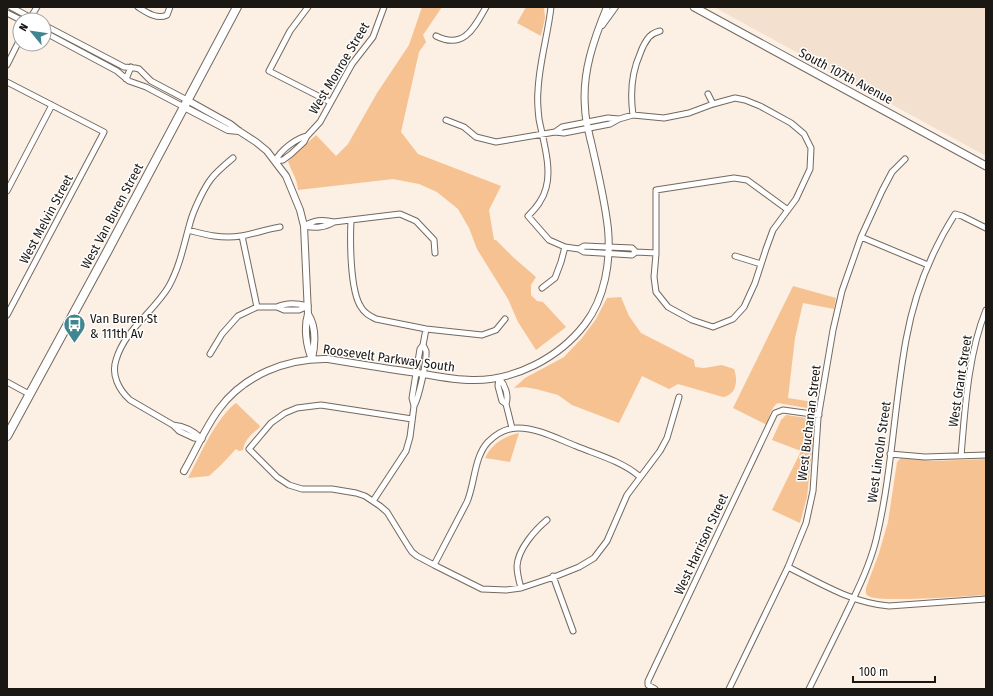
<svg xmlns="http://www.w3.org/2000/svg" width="993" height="696" font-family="'Fira Sans Condensed',sans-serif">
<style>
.built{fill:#f3e0cf}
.green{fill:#f6c291}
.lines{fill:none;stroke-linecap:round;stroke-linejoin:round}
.minor-casing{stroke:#74695f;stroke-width:7}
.tertiary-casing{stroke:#74695f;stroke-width:8}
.secondary-casing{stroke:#74695f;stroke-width:9}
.primary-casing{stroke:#74695f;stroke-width:10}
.minor{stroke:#fff;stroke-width:5}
.tertiary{stroke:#fff;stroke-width:6}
.secondary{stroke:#fff;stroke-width:7}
.primary{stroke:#fff;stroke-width:8}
.labels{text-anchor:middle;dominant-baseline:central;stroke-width:3;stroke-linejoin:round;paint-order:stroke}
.street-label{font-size:13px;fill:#1b1713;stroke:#fff}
.poi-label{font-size:13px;fill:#1b1713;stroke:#fff;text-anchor:start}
</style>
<rect width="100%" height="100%" fill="#fcefe3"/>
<path class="built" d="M714,7h272v149z"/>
<path class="green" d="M422,7h20l-19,28 3,7 -7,10 -18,80 17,22 83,32 -12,24 5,30h2l18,18 22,19 -5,8v10l6,6 6,1 23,25 -30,23 -18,-28 -10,-23 -31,-50 -8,-21 -11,-19 -21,-17 -18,-8 -26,-5 -95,11c-1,-13 -7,-18 -10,-29l28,-26 20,21 12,-12 29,-51 32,-48z
M526,7h18l1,11 -4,18 -24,-13z
M793,286l43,12 -2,11 -31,-6 -8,35 -7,60 31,5 -2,4 -10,1 -29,-5c-7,4 -9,14 -11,22l-34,-17z
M621,297l8,19 12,17 53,27 1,7 9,1 18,-3 12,4c4,10 3,26 -11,28l-45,-13 -9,5 -27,-13 -23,47 -47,-18 -14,-10 -22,-6 -12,-2 -10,1 11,-10 39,-21 18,-19 14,-19 11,-21z
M236,403l24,23 -1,2c-8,7 -14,11 -16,22l-4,1 -3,-2 -15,16 -12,11 -21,2c12,-23 28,-60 48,-75z
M786,415l28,4 1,2 -8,76 -7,26 -28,-13 29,-59 -29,-11 9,-20z
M519,433l-9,29 -25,-4c7,-14 19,-22 34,-25z
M901,458l31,3 54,-2v136c-19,1 -107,8 -118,1 -3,-2 -2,-5 -2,-8l13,-35 9,-31 9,-60z"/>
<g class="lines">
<defs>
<path id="minor" d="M11,7l24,13
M138,7c8,5 19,13 29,8l3,-8
M308,7l-18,24 -21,40 61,31
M551,7c-3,28 -12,56 -13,84 -1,9 0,19 1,28 4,21 13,49 7,69 -3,12 -10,20 -18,28l21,24 16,7 14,2 5,3 17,1 31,2 4,-3 20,1
M7,13l14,7
M29,20l8,-13
M44,25l80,42 11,1 4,1 12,12 36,19
M44,32l73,39 12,10 17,6 38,20
M436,36c28,14 38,-8 50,-29
M7,65l13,-26
M126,79l5,-12
M7,82l97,50 -97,183
M708,94l5,10
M633,115c-3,-22 -2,-41 7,-61 2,-6 5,-12 9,-17 3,-3 7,-5 11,-6
M446,120l18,7 12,10 20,5 59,-10 9,1 46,-9 9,-5 14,-4 31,3 25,-5 24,-9 22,-6 10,2 15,6 31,17 13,11 7,14 -1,21 -14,30 -23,31 -7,19 -11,34 -11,24 -11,12 -20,8 -21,-7 -24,-13 -12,-15 -2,-15 2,-23v-64l78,-12 13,2 41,30
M555,132l7,-5 46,-9 11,1
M275,161l8,-1 8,-6 13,-12 3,-6 13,-14 32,-58 21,-27 11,-30
M275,161c6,-11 20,-22 32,-25
M7,191l45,-86
M351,220c-1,21 -1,71 10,87 3,6 9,9 15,12l50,10 56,6 14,-5 9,-11
M304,226c11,2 20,2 30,-4l66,-8 16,7 18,19 1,13
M304,226c10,-6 18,-7 30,-4
M188,230c18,5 34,9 53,6 13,-2 26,-7 39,-9
M242,236l15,71
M861,237l67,28
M579,249l5,-3 48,2 4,4
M735,256l26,8
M542,288l13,-10 6,-16 4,-15
M277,307c10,-5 20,-4 31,-1
M210,354l12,-20 16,-18 19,-9h20l7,3h15l9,-4
M499,378l-1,8 4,15 4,3 6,24
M499,378c6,7 10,17 7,26
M7,382l22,12
M414,406c5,-9 13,-45 12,-55 -1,-2 -2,-5 -3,-6
M412,419l-91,-14 -24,3 -12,5 -14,10 -22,26 28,28 12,8 13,4h30l24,4 9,3 15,10 7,6 21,34 4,6 5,4 17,9 48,24 24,1 15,-2 33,-11 25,-10 15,-9 13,-17 20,-46 33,-44 7,-13 12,-41
M173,425c12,1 21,6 29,14
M202,439l-8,-1 -15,-7 -6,-6 -43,-25c-11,-10 -19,-25 -14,-40 9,-31 38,-48 53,-74 11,-20 15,-42 21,-63 3,-12 14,-35 21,-44 6,-8 15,-15 22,-21
M890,454l35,3 61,-2
M961,456c4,-47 7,-102 25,-146
M373,501l33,-50 4,-14 4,-31 -2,-8 8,-49 3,-4 3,-16
M434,565l33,-63c8,-19 7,-45 21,-60 8,-8 19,-14 30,-14 20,0 40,11 58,18 22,9 45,15 63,30
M788,567c32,16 64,36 101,39l97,-7
M553,576l20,55
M521,588c-2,-7 -4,-15 -4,-22 1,-17 18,-36 30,-46
M655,689l-7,-4v-4l127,-268 8,-3 36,5
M729,689l59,-122 18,-44 7,-32 5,-73 15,-88 9,-39 19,-54 21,-46 10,-19 13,-13
M809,689c12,-24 23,-47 35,-71 12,-25 25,-50 32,-78 16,-66 18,-134 30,-200 8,-45 25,-88 49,-126l7,2 24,12"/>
<path id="tertiary" d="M602,25l13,-18
M187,100l43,24 9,7 17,11 11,9 19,25 14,34 4,16 4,88c-4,13 -2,32 4,45
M184,107l44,23 11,1
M308,314c8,12 7,31 4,45
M184,471c12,-21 21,-43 35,-62 25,-34 68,-51 109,-50 30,5 60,10 90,14 17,3 35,7 54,7 42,1 87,-22 113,-56 20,-26 26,-63 23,-95 -3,-28 -10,-56 -16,-83 -3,-13 -7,-26 -7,-39 -3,-35 9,-68 22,-100"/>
<path id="secondary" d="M694,7l292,159"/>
<path id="primary" d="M7,436l100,-184 130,-245"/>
</defs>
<use href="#minor" class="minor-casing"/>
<use href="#tertiary" class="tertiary-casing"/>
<use href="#secondary" class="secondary-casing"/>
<use href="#primary" class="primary-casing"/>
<use href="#minor" class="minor"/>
<use href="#tertiary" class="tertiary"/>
<use href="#secondary" class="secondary"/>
<use href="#primary" class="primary"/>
</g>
<defs>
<symbol id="bus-pin" viewBox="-11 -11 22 30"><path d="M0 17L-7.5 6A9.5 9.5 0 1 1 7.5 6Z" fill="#3f8690" stroke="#fff"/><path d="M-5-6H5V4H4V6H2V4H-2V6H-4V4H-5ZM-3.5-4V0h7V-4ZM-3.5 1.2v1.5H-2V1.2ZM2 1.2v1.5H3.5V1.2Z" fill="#fff"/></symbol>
</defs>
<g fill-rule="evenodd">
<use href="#bus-pin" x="62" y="312" width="25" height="34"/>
</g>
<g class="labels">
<g class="street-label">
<text transform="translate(339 68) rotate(-59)">West Monroe Street</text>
<text transform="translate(846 76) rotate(28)">South 107th Avenue</text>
<text transform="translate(112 216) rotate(-62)">West Van Buren Street</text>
<text transform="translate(46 219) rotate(-62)">West Melvin Street</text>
<text transform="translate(389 358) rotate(8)">Roosevelt Parkway South</text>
<text transform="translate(960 381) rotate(-81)">West Grant Street</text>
<text transform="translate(809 423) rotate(-83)">West Buchanan Street</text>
<text transform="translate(879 452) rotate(-82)">West Lincoln Street</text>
<text transform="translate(701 544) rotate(-65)">West Harrison Street</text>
</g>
<g class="poi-label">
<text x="90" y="318">Van Buren St<tspan x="90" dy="15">&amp; 111th Av</tspan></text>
</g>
</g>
<rect width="993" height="696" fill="none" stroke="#1b1713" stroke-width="16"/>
<g transform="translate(32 32) rotate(299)"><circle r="19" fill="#ffffff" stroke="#a4a2a1"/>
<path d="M0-3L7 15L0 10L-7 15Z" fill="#3f8690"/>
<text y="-6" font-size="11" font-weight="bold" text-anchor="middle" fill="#1b1713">N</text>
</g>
<path d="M853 676v6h82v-6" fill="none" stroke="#1b1713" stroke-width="2"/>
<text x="859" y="676" font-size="12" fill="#1b1713" stroke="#ffffff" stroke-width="3" paint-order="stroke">100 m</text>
</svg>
